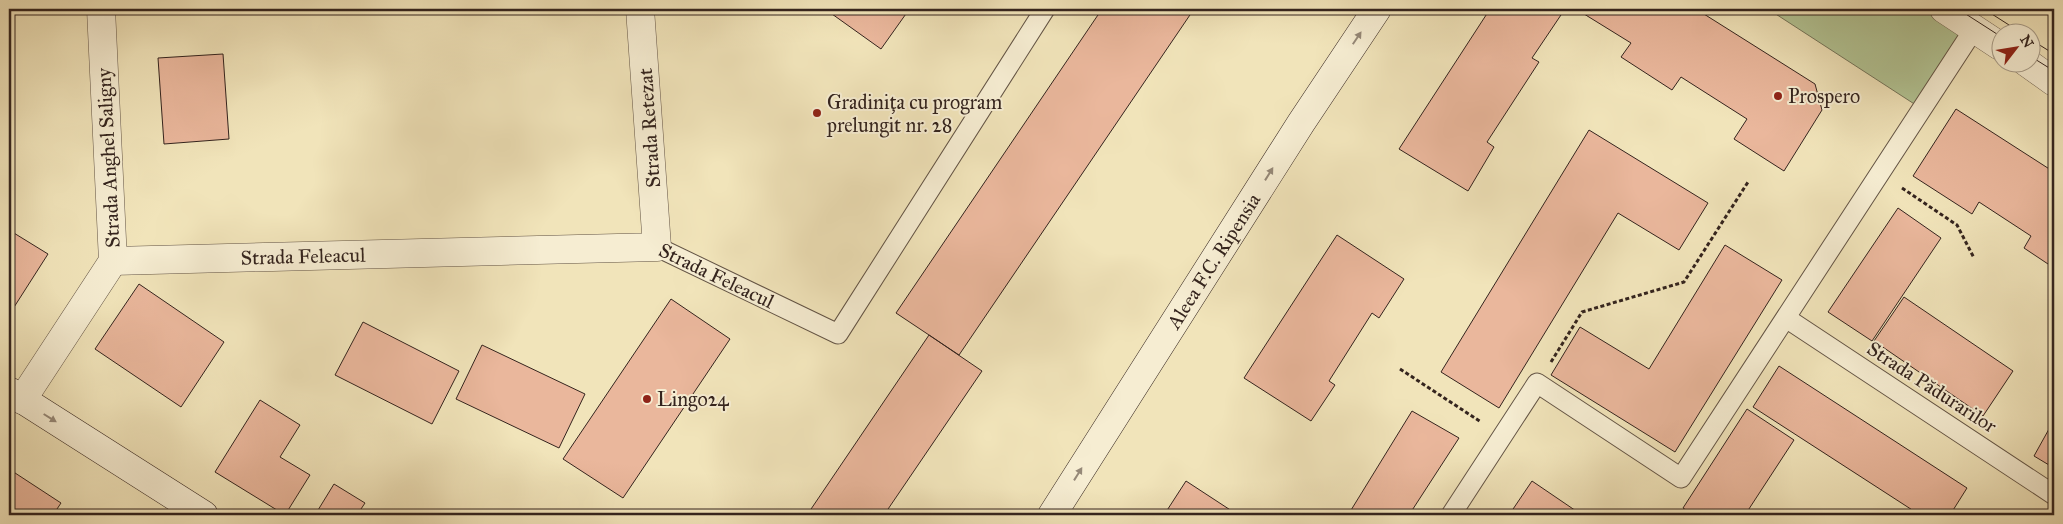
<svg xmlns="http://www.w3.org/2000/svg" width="2063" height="524" font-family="'IM FELL Great Primer',serif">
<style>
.green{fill:#b3c595;stroke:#74745a}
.building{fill:#eab79c;stroke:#34241e}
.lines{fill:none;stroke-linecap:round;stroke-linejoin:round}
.service-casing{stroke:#635445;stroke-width:21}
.minor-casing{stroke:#635445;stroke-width:29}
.secondary-casing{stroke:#34241e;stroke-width:29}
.path{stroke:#34241e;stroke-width:3;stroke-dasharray:4 2.5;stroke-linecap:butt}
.service{stroke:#f6edd2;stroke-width:19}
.minor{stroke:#f6edd2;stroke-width:28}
.secondary{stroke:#f6edd2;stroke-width:28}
.tram{stroke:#34241e;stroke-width:1}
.oneway{fill:#958878}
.poi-dot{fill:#8f2418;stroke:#f6edd2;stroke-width:2}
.labels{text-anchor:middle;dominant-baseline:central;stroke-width:4;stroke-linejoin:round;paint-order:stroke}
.poi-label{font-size:20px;fill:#34241e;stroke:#f6edd2;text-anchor:start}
.street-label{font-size:20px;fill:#34241e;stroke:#f6edd2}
</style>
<rect width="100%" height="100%" fill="#f1e4ba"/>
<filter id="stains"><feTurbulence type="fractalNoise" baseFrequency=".004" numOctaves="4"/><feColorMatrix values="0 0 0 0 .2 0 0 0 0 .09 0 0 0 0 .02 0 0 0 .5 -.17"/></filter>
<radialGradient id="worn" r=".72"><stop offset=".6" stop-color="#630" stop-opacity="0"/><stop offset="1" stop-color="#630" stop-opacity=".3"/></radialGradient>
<path class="green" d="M1768,9h176l30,20 -52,80z"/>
<path class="building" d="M825,9h80l3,2 -27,38z
M1102,9h92l-235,346 -63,-42z
M1490,9h75l-33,49 7,4 -52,80 7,5 -26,44 -69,-42z
M1576,9h120l119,75 7,26 -38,61 -50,-32 13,-20 -66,-42 -9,13 -51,-33 10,-14z
M223,54l6,85 -65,5 -6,-86z
M1956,109l98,63v96l-30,-20 7,-12 -52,-34 -7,12 -59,-38z
M1589,130l119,73 -29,47 -61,-37 -119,195 -58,-36z
M1898,208l43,30 -69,103 -44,-29z
M9,230l39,24 -39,61z
M1337,235l67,44 -25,39 -7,-5 -43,68 6,4 -24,36 -67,-43z
M1725,245l57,35 -107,172 -124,-77 29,-48 69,42z
M139,284l85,58 -43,65 -86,-58z
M1904,297l109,74 -30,45 -109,-75z
M671,299l59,40 -107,159 -60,-39z
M363,322l96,49 -27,53 -97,-49z
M929,335l53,36 -98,144h-77z
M482,345l103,49 -26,54 -103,-49z
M1779,366l188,122 -17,27h-30l-167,-108z
M260,400l40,25 -20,32 30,18 -25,40 -70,-43z
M1747,409l47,31 -49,75h-51l-11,-7z
M1412,411l47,27 -50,77h-61z
M2054,420v48l-20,-12z
M9,469l52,34 -8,12h-44z
M1186,481l52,34h-74z
M1532,481l50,34h-73z
M334,484l31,19 -8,12h-42z"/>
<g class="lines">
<defs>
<g id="service">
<path id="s1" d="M657,247l181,87 207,-325"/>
<path d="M1786,318l268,177"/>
<path d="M1451,515l86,-132 144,95 293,-449"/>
</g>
<g id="minor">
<path d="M1944,9l56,37"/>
<path d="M2026,62l28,20"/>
<path id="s2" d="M113,261l544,-14 -17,-238"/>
<path d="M22,400l91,-139 -12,-252"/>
</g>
<g id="secondary">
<path d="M9,391l195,124"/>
<path id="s3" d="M1052,515l249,-392 76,-114"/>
</g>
</defs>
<use href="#service" class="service-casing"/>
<use href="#minor" class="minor-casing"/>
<use href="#secondary" class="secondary-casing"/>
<path class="path" d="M1902,188l55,37 17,33
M1551,362l31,-50 102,-30 64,-100
M1400,369l81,53
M765,515h1"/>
<use href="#service" class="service"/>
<use href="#minor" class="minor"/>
<use href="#secondary" class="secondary"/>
<path class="tram" d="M1958,9l42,27
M1984,9l36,23
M2030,39l24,15
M2030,56l24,15"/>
</g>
<defs><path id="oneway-solid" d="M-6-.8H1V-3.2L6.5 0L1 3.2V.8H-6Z" transform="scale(1.25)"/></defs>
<g class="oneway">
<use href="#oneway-solid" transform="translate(1357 38) rotate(-56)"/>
<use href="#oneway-solid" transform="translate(1269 174) rotate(-58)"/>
<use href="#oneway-solid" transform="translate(50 418) rotate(32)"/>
<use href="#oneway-solid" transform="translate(1078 474) rotate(-58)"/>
</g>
<g class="poi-dot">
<circle cx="1778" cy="96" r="5"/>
<circle cx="817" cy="113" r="5"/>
<circle cx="647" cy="399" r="5"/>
</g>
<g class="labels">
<g class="poi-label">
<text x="1788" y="96">Prospero</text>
<text x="827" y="102">Gradinița cu program<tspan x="827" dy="23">prelungit nr. 28</tspan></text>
<text x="657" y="399">Lingo24</text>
</g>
<g class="street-label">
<text transform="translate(649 128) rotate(-94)">Strada Retezat</text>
<text transform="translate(108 158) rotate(-93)">Strada Anghel Saligny</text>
<text stroke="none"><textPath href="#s2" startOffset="190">Strada Feleacul</textPath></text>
<text stroke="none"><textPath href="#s3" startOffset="301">Aleea F.C. Ripensia</textPath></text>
<text stroke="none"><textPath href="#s1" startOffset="66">Strada Feleacul</textPath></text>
<text transform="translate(1932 387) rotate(33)">Strada Pădurarilor</text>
</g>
</g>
<rect width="2063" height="524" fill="none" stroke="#f1e4ba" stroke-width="30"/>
<rect x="10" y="10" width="2043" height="504" fill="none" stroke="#34241e" stroke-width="2.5"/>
<rect x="15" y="15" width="2033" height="494" fill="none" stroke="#34241e"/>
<g transform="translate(2016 48) rotate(59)"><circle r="24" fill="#f6edd2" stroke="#a89d8a"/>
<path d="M0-4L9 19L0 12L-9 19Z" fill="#8f2418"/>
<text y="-8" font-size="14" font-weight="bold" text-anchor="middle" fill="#34241e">N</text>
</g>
<rect width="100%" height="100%" filter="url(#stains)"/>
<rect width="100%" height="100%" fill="url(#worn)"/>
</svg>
